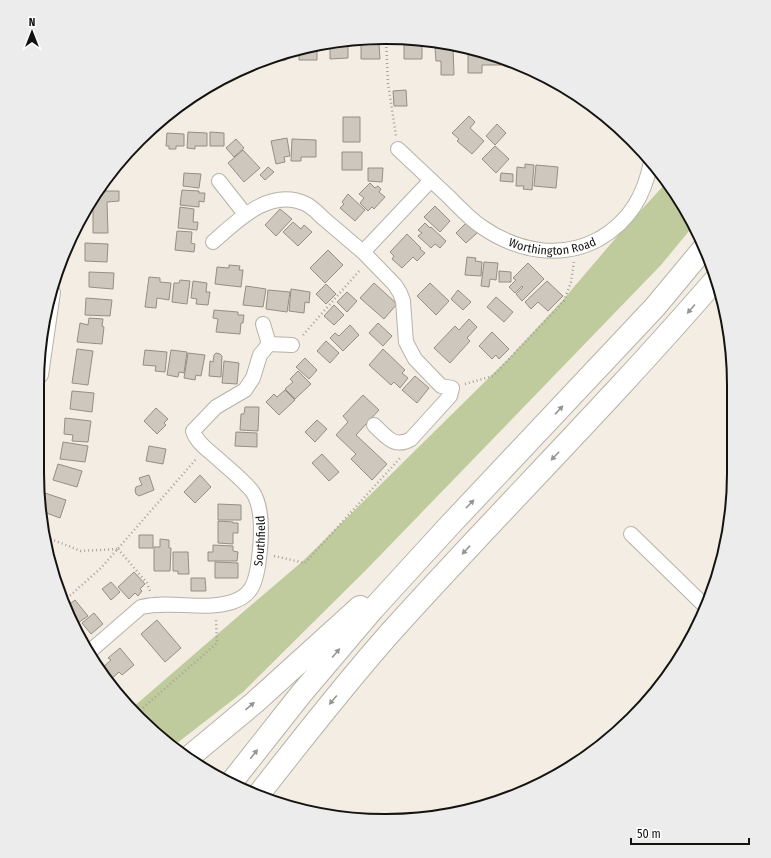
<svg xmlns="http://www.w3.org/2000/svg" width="771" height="858" font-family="'Fira Sans Condensed',sans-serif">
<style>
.green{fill:#bfcb9d}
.building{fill:#cdc7bd;stroke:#948e85}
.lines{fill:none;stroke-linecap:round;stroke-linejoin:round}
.street-casing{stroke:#b7b2a8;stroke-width:16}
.highway-casing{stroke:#b7b2a8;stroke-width:24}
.path{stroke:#a6a19a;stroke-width:2.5;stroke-dasharray:1 3;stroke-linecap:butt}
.street{stroke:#fff;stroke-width:14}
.highway{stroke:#fff;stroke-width:22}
.oneway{fill:#969593}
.labels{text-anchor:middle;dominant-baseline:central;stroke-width:3;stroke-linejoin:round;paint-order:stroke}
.street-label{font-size:12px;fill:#151310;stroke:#fff}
.rim{fill:none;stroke:#151310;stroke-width:2}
</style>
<rect width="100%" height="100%" fill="#f3ede3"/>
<path class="green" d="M667,182l27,43 -33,40 -294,304 -124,123 -71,55 -40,-39 103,-89 69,-59 205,-202 53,-57 58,-68z"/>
<path class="building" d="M348,43v15l-18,1v-15z
M361,44h18l1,15h-19z
M404,44h18v15h-18z
M317,45v15h-18v-12z
M435,48h18l1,27h-13v-14h-5z
M468,49l33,8v8h-19v8h-14z
M286,53v7l-18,1v-2z
M406,90l1,16h-13l-1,-15z
M469,116l6,6 -5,6 14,13 -12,13 -15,-13 2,-2 -7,-6z
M343,117h17v25h-17z
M497,124l9,9 -11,12 -9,-9z
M188,132l19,1v13h-12v3l-8,-1z
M210,132l14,1v13h-14z
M167,133l17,1v12h-8v3h-7v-3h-3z
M287,138l3,18 -6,1 1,5 -9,2 -5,-23z
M236,139l8,9 -10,9 -8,-9z
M292,139l24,1v17h-15v4h-10z
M495,146l14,13 -13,14 -14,-14z
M243,150l17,18 -16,14 -16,-19z
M342,152h20v18h-20z
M525,164l9,1 -2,25 -9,-1 1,-3h-8l1,-19 8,1z
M536,165l22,2 -2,21 -22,-2z
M268,167l6,5 -9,8 -5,-5z
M368,168h15l-1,14 -14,-1z
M184,173l17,1 -2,14 -16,-2z
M501,173l12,1v8l-13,-1z
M370,183l5,5 3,-2 3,3 -2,3 6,5 -11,12 -2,-2 -4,4 -8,-8 4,-5 -5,-4z
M100,189h4v2h15v10l-12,1 1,31h-15v-34z
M182,190l17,1v2h6l-1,9 -5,-1v6l-19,-2z
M348,194l17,16 -10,11 -15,-13 4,-4 -2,-2z
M435,206l15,15 -10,11 -16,-15z
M180,207l14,2 -1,13h5l-1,8 -19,-2z
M280,209l12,10 -16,17 -11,-11z
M293,222l8,7 3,-4 8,7 -14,14 -15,-14z
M467,222l10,11 -11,10 -10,-10z
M425,223l5,5 1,-1 15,14 -6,7 -5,-4 -4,4 -13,-12 4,-3 -4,-3z
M177,231l15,1 -1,11 4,1 -1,8 -19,-2z
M407,234l14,14 -1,1 5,4 -8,8 -4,-4 -11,11 -10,-9 2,-3 -4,-4z
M85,243l23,1 -1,18 -22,-1z
M328,250l15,15 -18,18 -15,-15z
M467,257l9,1 -1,3 7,1 -1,14 -16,-1z
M484,262l14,1 -2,17 -6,-1 -1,8 -8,-1z
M528,263l16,16 -22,22 -6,-7 7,-7 -1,-1 -7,7 -6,-6 7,-7 -3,-2z
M229,265l11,1 -1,4h4l-2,17 -26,-3 2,-17 12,1z
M499,271l12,1v10h-12z
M89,272l25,1 -1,16 -24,-2z
M149,277l11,1v4l11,1 -2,17 -12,-2 -1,10 -11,-1z
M180,280l10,1 -3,23 -15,-2 2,-19h5z
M193,281l14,2 -1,9h4l-2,13 -12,-1 1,-5 -6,-1z
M547,281l16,15 -15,15 -10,-9 -7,7 -6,-7z
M374,283l23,21 -13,15 -24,-21z
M430,283l19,18 -13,14 -19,-19z
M326,284l10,10 -10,10 -10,-10z
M246,286l20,3 -3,18 -20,-2z
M291,289l19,3 -1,11 -4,-1 -1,11 -15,-2z
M268,290l22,2 -3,20 -21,-3z
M458,290l13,12 -8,8 -12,-11z
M347,292l10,9 -10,11 -10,-10z
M496,297l17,15 -9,10 -17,-15z
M86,298l26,2 -2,16 -25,-1z
M334,305l10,10 -10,10 -10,-9z
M214,310l24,2v3h6l-1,8h-2l-1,11 -24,-2 2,-13 -5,-1z
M89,318l14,1 -1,7 2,1 -2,17 -25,-2 3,-19 8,2z
M469,319l8,8 -10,11 3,3 -20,22 -16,-15 21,-22 4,4z
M378,323l14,13 -9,10 -14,-13z
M350,325l9,10 -16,16 -13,-13 5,-5 4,3z
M492,332l17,17 -10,10 -3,-4 -4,4 -13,-13z
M326,341l13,12 -9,10 -13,-12z
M77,349l16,2 -5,34 -16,-2z
M383,349l22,21 -3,3 6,5 -8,10 -6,-6 -3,3 -22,-20z
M145,350l22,2 -2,20 -10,-1 1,-5 -13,-1z
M171,350l16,2 -3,21 -5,-1 -1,5 -11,-2z
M188,353l17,2 -4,21 -5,-1 -1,5 -11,-2z
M216,353l4,1 2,2 -1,21 -12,-1 1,-15 3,1 1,-7z
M305,358l12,12 -8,9 -13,-12z
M224,361l15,2 -2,21 -15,-1z
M298,371l13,13 -16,15 -10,-10 8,-7 -3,-3z
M415,376l14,12 -12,15 -15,-13z
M285,390l10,10 -16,15 -13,-13 8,-8 3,3z
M72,391l22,2 -2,19 -22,-3z
M363,395l16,15 -23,25 31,29 -15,16 -21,-21 5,-5 -20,-19 12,-13 -5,-6z
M245,407h14l-1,24 -18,-1 1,-16h3z
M156,408l12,11 -4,4 2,2 -9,9 -13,-13z
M65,418l26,3 -3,21 -16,-1 1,-6 -9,-1z
M317,420l10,9 -12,13 -10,-10z
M236,432l21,1v14l-22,-1z
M63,442l25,4 -3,16 -25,-3z
M149,446l17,3 -3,15 -17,-3z
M322,454l17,18 -10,9 -17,-18z
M58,464l24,7 -5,16 -24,-7z
M149,475l5,15 -15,6 -3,-2 -1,-4 1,-3 6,-2 -3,-7z
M200,475l11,12 -16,16 -11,-11z
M45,493l21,7 -6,18 -19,-7 -1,-4z
M218,504l23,1v15h-23z
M218,521l15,1v1h5v10h-5v11l-15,-1z
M139,535h14v13h-14z
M160,539l9,1v8h2l-1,23h-16v-24h6z
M213,545l20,1v5l5,1 -1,9h-29v-9h5z
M173,552h15l1,22h-11v-3h-5z
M215,562l23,1v15h-23z
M134,572l11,12 -5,5 2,2 -4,5 -3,-3 -6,6 -11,-12z
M191,578h14l1,13h-15z
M111,582l9,10 -9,8 -9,-11z
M58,584l9,11 -4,3z
M75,600l13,16 -10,7 -5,-5 -3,1 -4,-12z
M94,613l9,11 -12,10 -9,-11z
M157,620l24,28 -16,14 -24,-28z
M120,648l14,17 -12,10 -3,-3 -11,10 3,3 -1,1 -10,-16 11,-10 -3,-2z"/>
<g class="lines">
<defs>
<g id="street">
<path id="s1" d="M398,149c17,16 34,32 51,48 10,10 21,22 33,30 35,24 78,33 117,12 31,-18 45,-43 52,-77"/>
<path d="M219,181l26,33"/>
<path d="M213,242c25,-22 57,-55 93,-38 6,3 12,9 17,14 13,11 26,22 40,34l68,-72"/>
<path d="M363,252l32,33 5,8 3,8 3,41 9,17 26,27 11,2 -2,8 -39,43c-17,10 -25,-3 -37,-14"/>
<path d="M263,324l6,20"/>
<path d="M41,375l12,-83"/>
<path d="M631,534l75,73"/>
<path id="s2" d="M89,652l52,-45c30,-7 62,4 91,-5 19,-6 23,-18 26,-36 3,-21 7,-57 -6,-75 -10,-12 -24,-23 -35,-33 -9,-8 -21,-16 -24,-27l23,-24 29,-17 8,-12 7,-23 9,-11 23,1"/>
</g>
<path id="highway" d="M188,758l66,-55 106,-96
M230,784l71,-90 72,-85 75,-82 207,-220 49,-59
M259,794c42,-54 85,-109 131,-161 107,-119 221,-232 326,-354"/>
</defs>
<use href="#street" class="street-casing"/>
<use href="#highway" class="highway-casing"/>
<path class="path" d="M386,39l2,44 8,53
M303,335l57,-65
M465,384l28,-8 71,-75 7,-19 3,-20
M43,536l38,15 36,-2
M118,549l29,34 3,8
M274,556l31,7 96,-106
M64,601l37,-33 96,-110
M137,713l80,-70 -1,-24"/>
<use href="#street" class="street"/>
<use href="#highway" class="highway"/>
</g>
<defs><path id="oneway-solid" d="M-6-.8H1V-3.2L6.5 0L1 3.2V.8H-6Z"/></defs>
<g class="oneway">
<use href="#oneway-solid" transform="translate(691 309) rotate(131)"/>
<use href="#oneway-solid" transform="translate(559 410) rotate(-47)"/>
<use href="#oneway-solid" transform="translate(555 456) rotate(134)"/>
<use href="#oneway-solid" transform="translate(470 504) rotate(-46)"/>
<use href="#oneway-solid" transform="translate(466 550) rotate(133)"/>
<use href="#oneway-solid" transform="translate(336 653) rotate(-50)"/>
<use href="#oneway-solid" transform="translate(333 700) rotate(130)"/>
<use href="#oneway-solid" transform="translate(250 706) rotate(-40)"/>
<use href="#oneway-solid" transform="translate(254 754) rotate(-52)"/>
</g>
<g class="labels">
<g class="street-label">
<text stroke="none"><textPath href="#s1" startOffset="190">Worthington Road</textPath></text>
<text stroke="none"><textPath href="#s2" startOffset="233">Southfield</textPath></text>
</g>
</g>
<path d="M0 0H771V858H0ZM385 44H386A341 341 0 0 1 727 385V473A341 341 0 0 1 386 814H385A341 341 0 0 1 44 473V385A341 341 0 0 1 385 44Z" fill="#ececec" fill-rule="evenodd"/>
<path class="rim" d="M385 44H386A341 341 0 0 1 727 385V473A341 341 0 0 1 386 814H385A341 341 0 0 1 44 473V385A341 341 0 0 1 385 44Z"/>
<g transform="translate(32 32)" stroke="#ffffff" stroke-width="3" paint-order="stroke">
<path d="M0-3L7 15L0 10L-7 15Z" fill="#151310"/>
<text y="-6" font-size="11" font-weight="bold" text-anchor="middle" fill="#151310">N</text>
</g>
<path d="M631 838v6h118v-6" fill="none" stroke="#151310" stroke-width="2"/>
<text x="637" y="838" font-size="12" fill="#151310" stroke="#ffffff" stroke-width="3" paint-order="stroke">50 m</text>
</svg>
